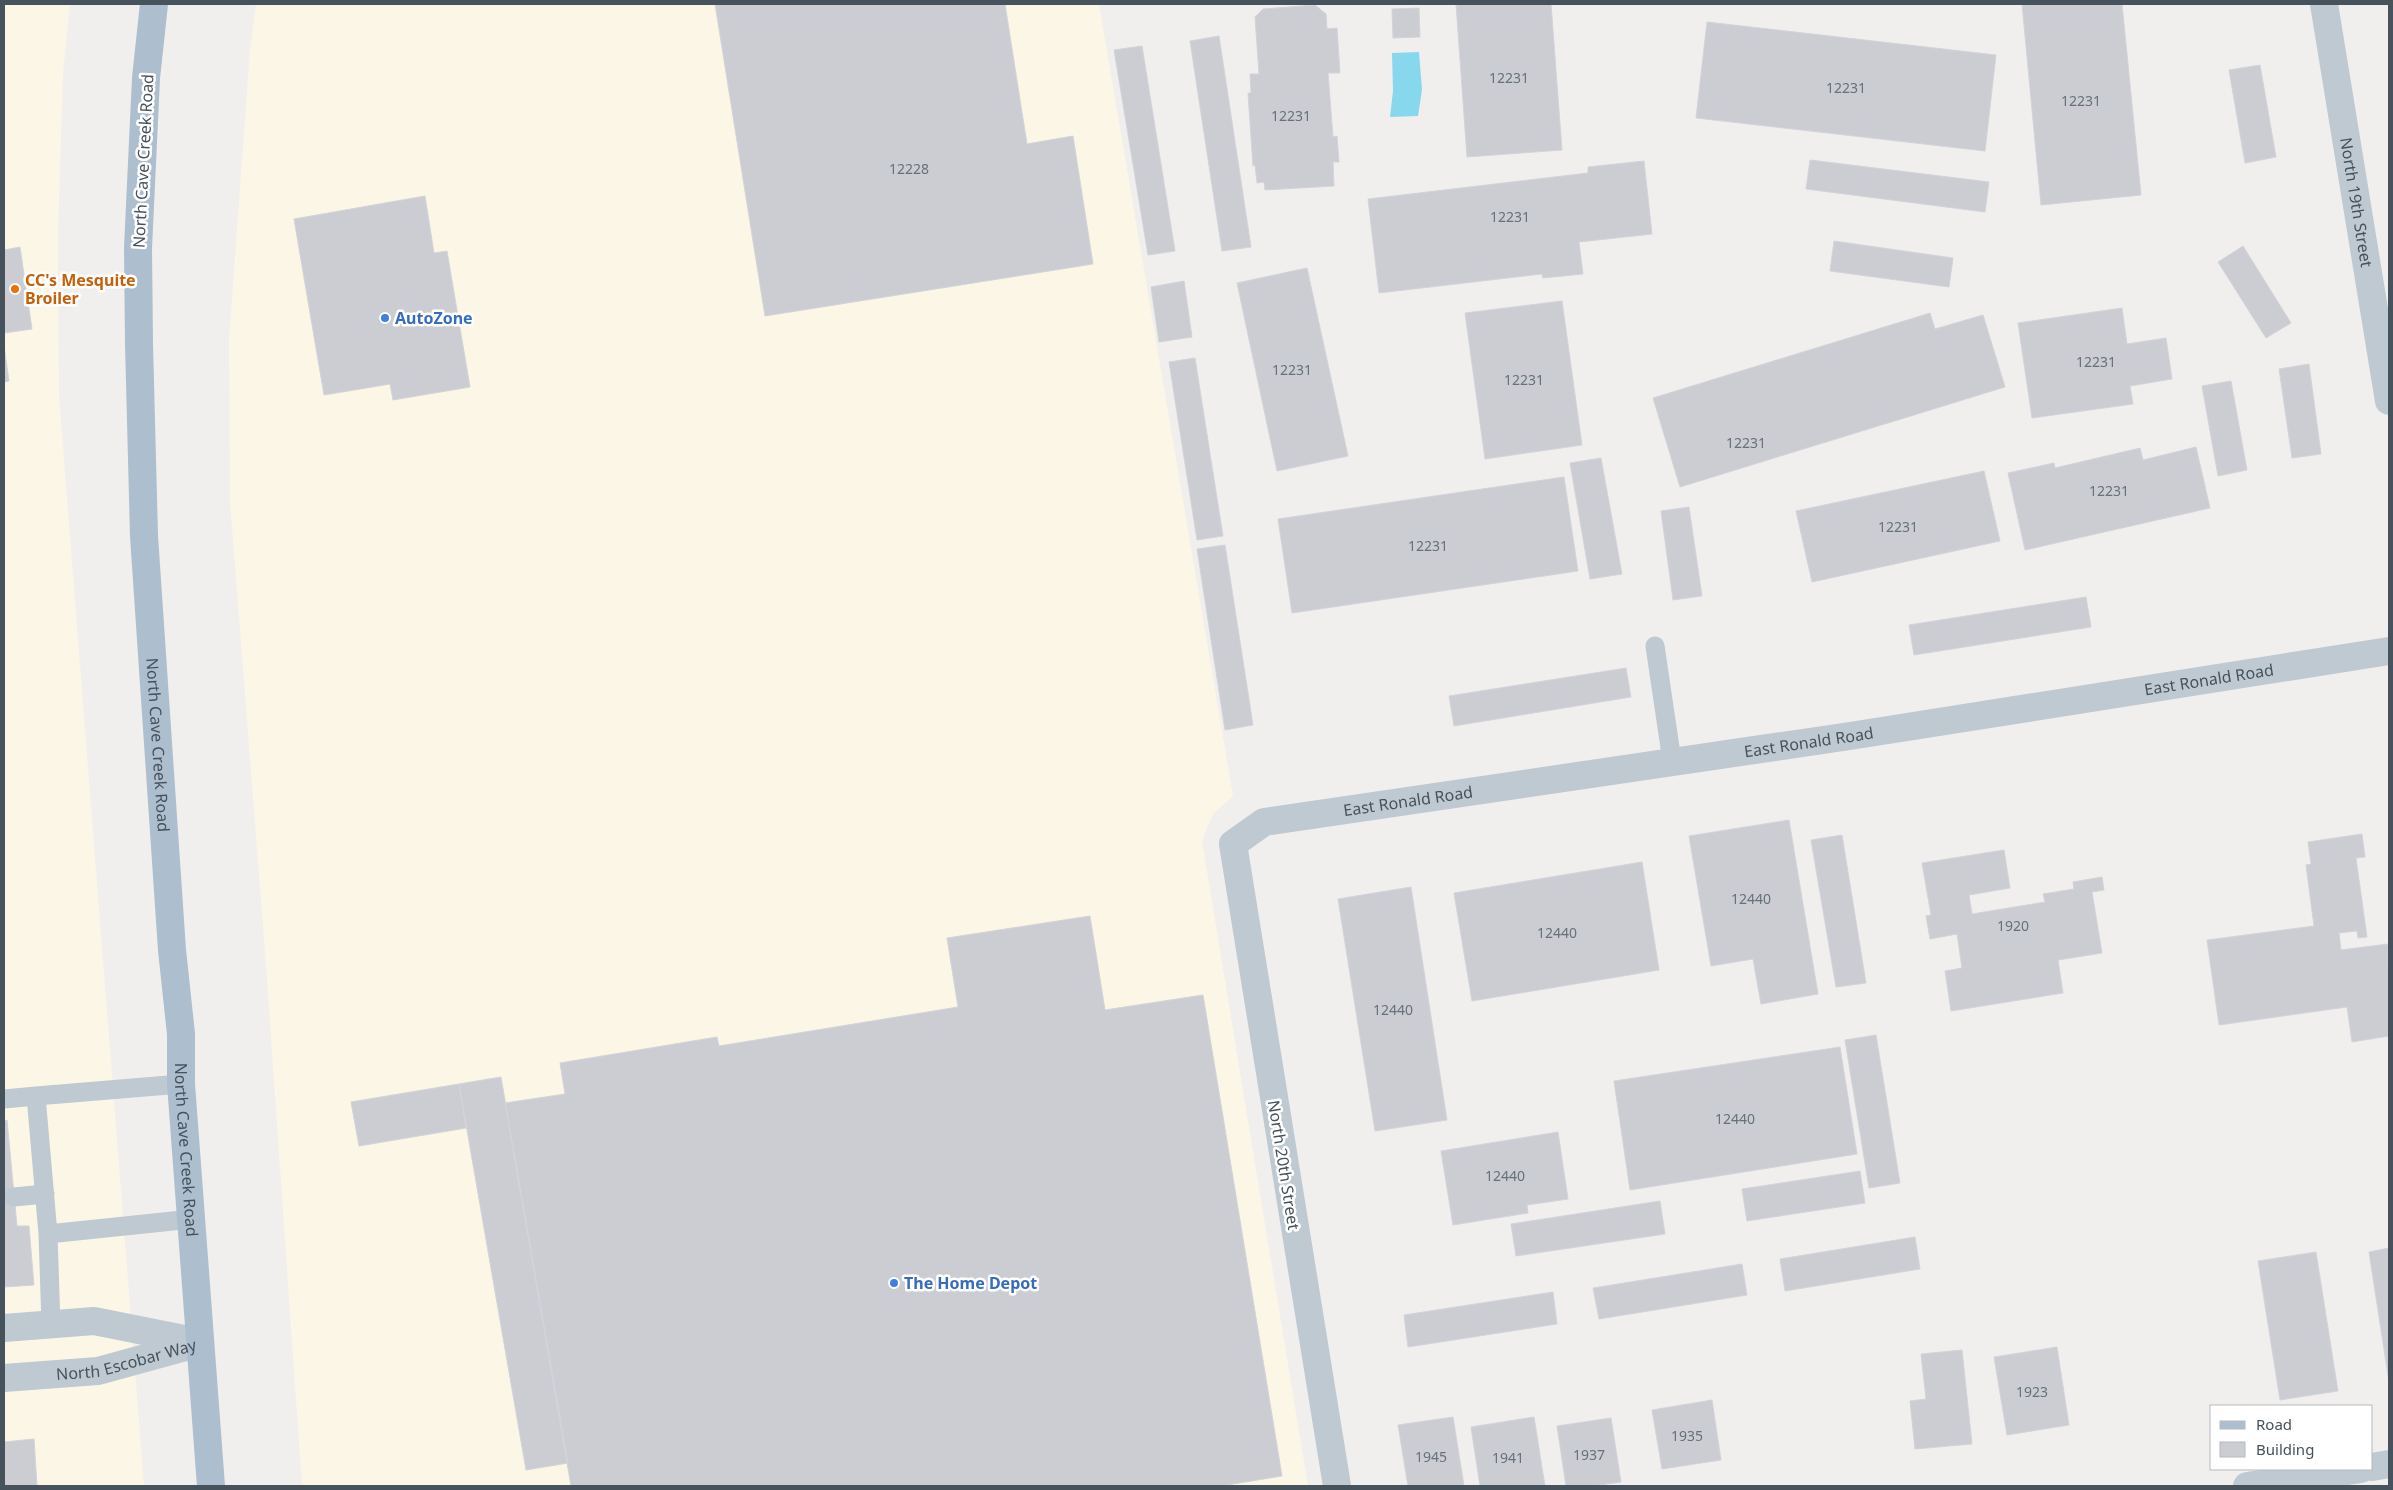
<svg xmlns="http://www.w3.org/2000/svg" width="2393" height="1490" font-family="'Noto Sans',sans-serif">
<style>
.commercial{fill:#fcf6e7}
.water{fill:#88d8ed}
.building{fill:#cbcdd3;stroke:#d2d4da}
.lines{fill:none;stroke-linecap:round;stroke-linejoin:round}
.lane{stroke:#bec9d1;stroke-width:19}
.street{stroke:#bec9d1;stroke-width:28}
.primary{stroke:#adbece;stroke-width:28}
.food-dot{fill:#e8710a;stroke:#fff;stroke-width:2}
.shop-dot{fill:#3f7fe0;stroke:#fff;stroke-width:2}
.labels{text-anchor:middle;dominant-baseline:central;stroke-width:5;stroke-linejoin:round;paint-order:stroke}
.number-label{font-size:14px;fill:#67717a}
.street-label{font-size:16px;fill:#46525c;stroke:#fff}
.food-label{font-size:16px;font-weight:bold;fill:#c56008;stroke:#fff;text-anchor:start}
.shop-label{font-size:16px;font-weight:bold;fill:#366cbe;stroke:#fff;text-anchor:start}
</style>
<rect width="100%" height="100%" fill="#f1eeee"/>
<path class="commercial" d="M4,4h66l-7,69 -5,160 1,163 85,1090h-140z
M256,4h843l134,792 -20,18 -11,27 106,645h-1006l-36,-521 -36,-464 -1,-161 21,-290z"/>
<path class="water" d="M1419,52l3,38 -4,26 -28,1 3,-26 -1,-38z"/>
<path class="building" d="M715,4h290l22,140 46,-8 20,128 -328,52z
M1456,4h95l11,146 -95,7z
M2022,4h100l19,191 -100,10z
M1315,5l11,9 1,15 10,-1 3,45h-12l5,64 4,-1 2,26h-6l1,24 -69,4 -1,-8 -7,1 -2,-18 -2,1 -5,-73h3l-1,-19h9l-4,-57 8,-8z
M1419,8l1,29 -27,1 -1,-29z
M1707,22l289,33 -11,96 -289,-33z
M1219,36l32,211 -29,4 -32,-210z
M1142,46l33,205 -27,4 -34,-205z
M2260,65l16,92 -31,6 -16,-93z
M1810,160l179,22 -4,30 -179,-23z
M1644,161l8,73 -73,8 4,32 -40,4 -1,-4 -163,19 -11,-94 220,-26v-6z
M425,196l9,57 13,-2 23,136 -77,13 -3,-16 -66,11 -30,-176z
M1834,241l119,17 -4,29 -119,-16z
M2243,246l48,77 -25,15 -48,-76z
M20,247l12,82 -28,4v-83z
M1307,268l41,188 -71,15 -40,-188z
M1184,281l8,56 -33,5 -8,-55z
M1562,301l20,144 -97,14 -20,-146z
M2122,308l5,36 39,-6 6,41 -42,7 3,18 -101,14 -14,-95z
M1930,313l5,16 48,-14 22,72 -325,100 -27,-89z
M4,346l5,35 -5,1z
M1195,358l28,178 -26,4 -28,-178z
M2309,364l12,90 -29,4 -13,-89z
M2231,381l16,89 -29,6 -16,-90z
M2196,447l14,61 -185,42 -17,-77 46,-10 1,5 85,-20 3,12z
M1601,458l21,116 -32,5 -20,-116z
M1984,471l16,70 -188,41 -16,-71z
M1564,477l14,94 -286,42 -14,-94z
M1689,507l13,89 -29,4 -12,-89z
M1225,545l28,180 -28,5 -28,-181z
M2086,597l5,30 -177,28 -5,-30z
M1626,668l5,29 -177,29 -5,-30z
M1789,820l29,174 -57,10 -8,-45 -42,7 -22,-130z
M2362,834l3,23 -9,1 11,79 -9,1 -1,-7 -18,2 2,17 47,-6 1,92 -37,6 -5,-35 -128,18 -12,-85 107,-14 -8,-61 5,-1 -3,-22z
M1842,835l24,148 -30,4 -25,-147z
M2004,850l6,38 -41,7 3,19 73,-12 -2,-8 31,-5 -1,-7 29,-5 2,13 -12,2 10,61 -44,7 5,33 -112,18 -6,-40 17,-3 -5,-34 -27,5 -4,-23 5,-1 -9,-52z
M1642,862l17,108 -187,31 -18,-108z
M1411,887l36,233 -72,11 -37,-232z
M1090,916l15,94 98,-15 79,481 -61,10h-650l-66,-383 60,-9 -5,-31 157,-26 2,9 239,-39 -11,-69z
M1876,1035l24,148 -31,5 -24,-148z
M1840,1047l17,107 -227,36 -16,-109z
M501,1077l67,386 -42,7 -67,-386z
M459,1084l7,44 -107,18 -8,-44z
M7,1120l10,106h12l5,59 -30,2v-166z
M1558,1132l10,67 -41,6 1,8 -75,12 -12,-74z
M1860,1171l5,32 -118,18 -5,-32z
M1660,1201l5,33 -149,22 -5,-32z
M1915,1237l5,32 -135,22 -5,-32z
M2389,1248v134l-20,-130z
M2316,1252l22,139 -58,9 -22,-139z
M1742,1264l5,31 -148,24 -6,-31z
M1553,1292l4,32 -149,23 -4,-32z
M2057,1347l12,78 -62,10 -13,-78z
M1962,1350l10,94 -57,5 -5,-48 16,-2 -5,-45z
M1712,1400l9,60 -59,9 -10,-59z
M1453,1417l11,69h-56l-10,-61z
M1534,1417l11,69h-65l-9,-59z
M1611,1418l10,64 -29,4h-26l-9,-60z
M34,1439l3,47h-33v-44z"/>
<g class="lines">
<path class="lane" d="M1655,646l17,115
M181,1084l-145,12 12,138 144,-15
M4,1099l32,-3
M14,1197l31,-3
M48,1234l3,91"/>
<g class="street">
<path id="s1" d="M2324,4l65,397"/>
<path d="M4,1328l90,-7 100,20"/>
<path id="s2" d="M4,1378l94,-7 102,-28"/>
<path d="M2372,1467l17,-3"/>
<path id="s3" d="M1337,1486l-104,-642 31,-22 586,-86 539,-85"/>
<path d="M2247,1486l114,-17"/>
</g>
<path class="primary" id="s4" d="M154,4l-8,74 -8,170 1,96 5,192 28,414 9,84v50l30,402"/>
</g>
<circle class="food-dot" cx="15" cy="289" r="5"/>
<g class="shop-dot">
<circle cx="385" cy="318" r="5"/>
<circle cx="894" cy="1283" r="5"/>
</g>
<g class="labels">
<g class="number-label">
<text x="1509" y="77">12231</text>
<text x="1846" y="87">12231</text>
<text x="2081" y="100">12231</text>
<text x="1291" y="115">12231</text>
<text x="909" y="168">12228</text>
<text x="1510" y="216">12231</text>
<text x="2096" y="361">12231</text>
<text x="1292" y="369">12231</text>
<text x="1524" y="379">12231</text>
<text x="1746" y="442">12231</text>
<text x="2109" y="490">12231</text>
<text x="1898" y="526">12231</text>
<text x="1428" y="545">12231</text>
<text x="1751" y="898">12440</text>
<text x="2013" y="925">1920</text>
<text x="1557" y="932">12440</text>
<text x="1393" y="1009">12440</text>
<text x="1735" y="1118">12440</text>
<text x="1505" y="1175">12440</text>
<text x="2032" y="1391">1923</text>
<text x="1687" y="1435">1935</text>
<text x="1589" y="1454">1937</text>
<text x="1431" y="1456">1945</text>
<text x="1508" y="1457">1941</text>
</g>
<g class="street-label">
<text transform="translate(143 161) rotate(-87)">North Cave Creek Road</text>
<text stroke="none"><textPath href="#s1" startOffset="201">North 19th Street</textPath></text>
<text stroke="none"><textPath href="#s3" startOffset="1644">East Ronald Road</textPath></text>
<text stroke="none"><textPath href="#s3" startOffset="1239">East Ronald Road</textPath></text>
<text stroke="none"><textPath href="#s4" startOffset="742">North Cave Creek Road</textPath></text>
<text stroke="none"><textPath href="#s3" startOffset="834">East Ronald Road</textPath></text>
<text stroke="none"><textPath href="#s4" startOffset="1148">North Cave Creek Road</textPath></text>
<text transform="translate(1284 1165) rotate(81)">North 20th Street</text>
<text stroke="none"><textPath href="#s2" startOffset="124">North Escobar Way</textPath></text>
</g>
<g class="food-label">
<text x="25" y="280">CC's Mesquite<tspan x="25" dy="18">Broiler</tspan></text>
</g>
<g class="shop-label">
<text x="395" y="318">AutoZone</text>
<text x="904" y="1283">The Home Depot</text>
</g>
</g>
<rect width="2393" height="1490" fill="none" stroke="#46525c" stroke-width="10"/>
<rect x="2210" y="1405" width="162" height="65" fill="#ffffff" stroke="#b5babe"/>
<rect x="2220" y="1421" width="25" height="8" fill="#adbece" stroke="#b5babe"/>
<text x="2256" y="1430" font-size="15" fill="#46525c">Road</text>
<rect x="2220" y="1442" width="25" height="15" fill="#cbcdd3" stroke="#b5babe"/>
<text x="2256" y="1455" font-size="15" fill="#46525c">Building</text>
</svg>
